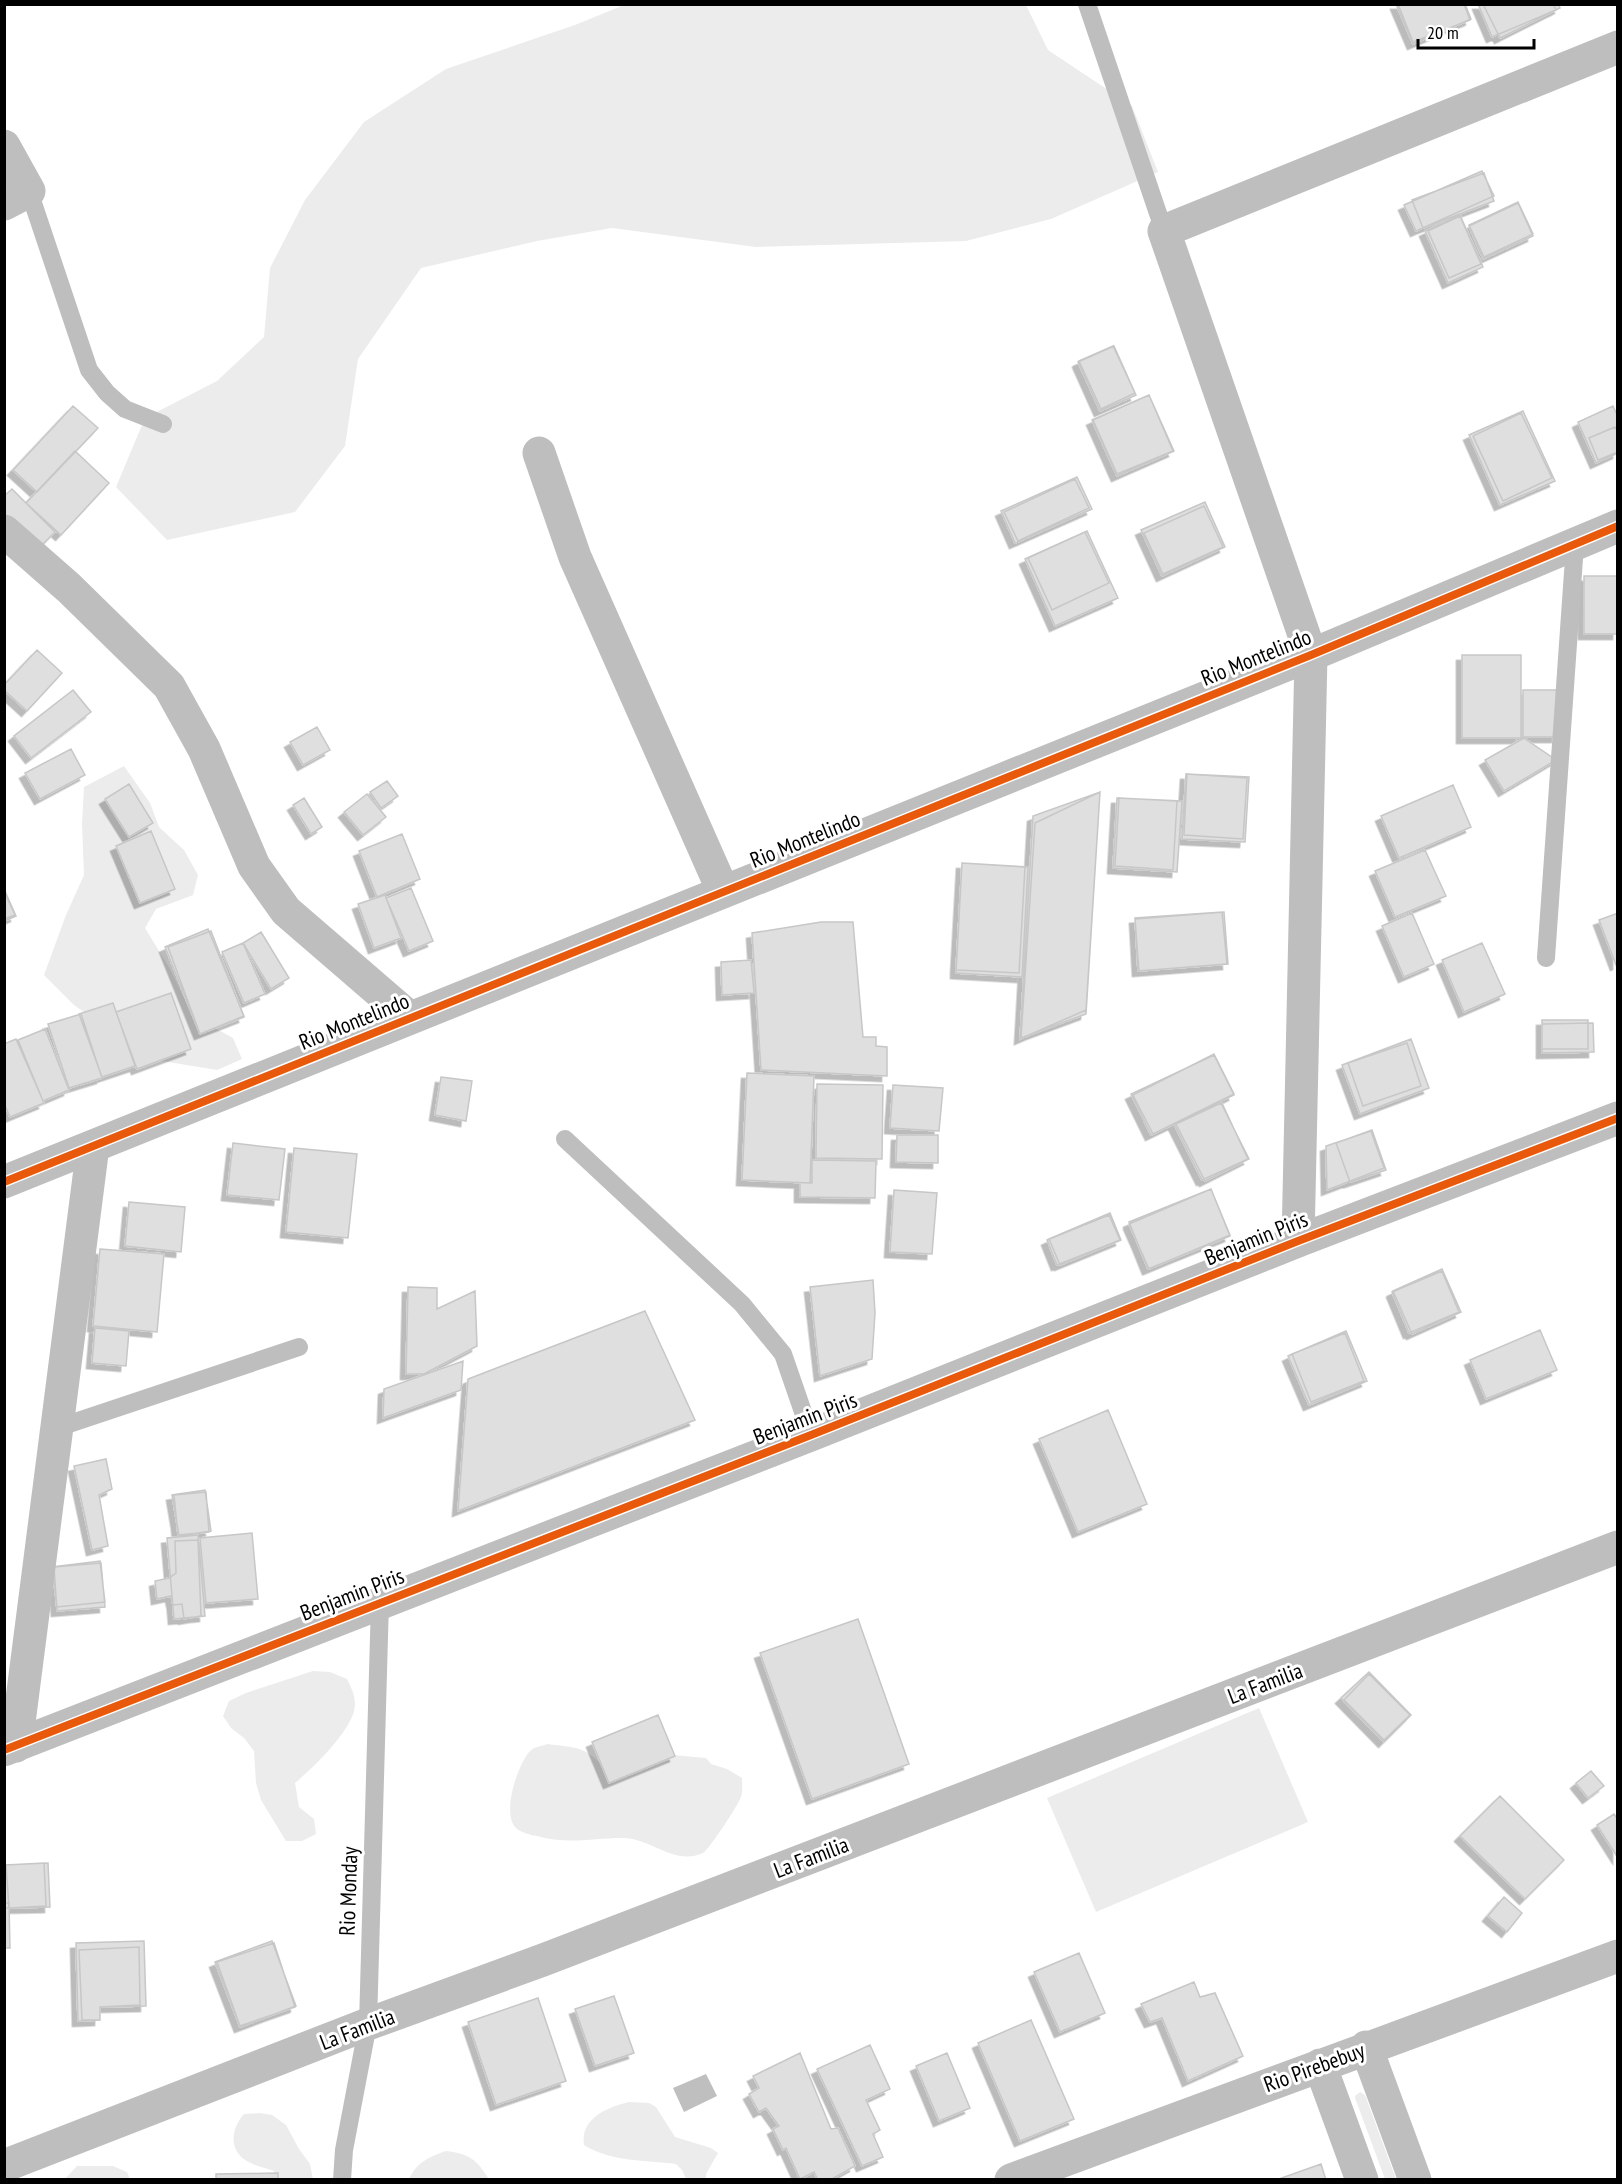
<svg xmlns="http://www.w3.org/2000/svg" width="1622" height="2184" font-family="'PT Sans Narrow',sans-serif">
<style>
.green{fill:#ececec}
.water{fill:#bfbfbf}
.building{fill:#dfdfdf;stroke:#c7c7c7;stroke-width:1.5;filter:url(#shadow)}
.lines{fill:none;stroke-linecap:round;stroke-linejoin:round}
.service{stroke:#bebebe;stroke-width:18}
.minor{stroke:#bebebe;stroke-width:33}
.cycleway-casing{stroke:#fff;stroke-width:11}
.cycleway{stroke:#e8590c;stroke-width:8}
.labels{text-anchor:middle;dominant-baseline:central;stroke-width:6;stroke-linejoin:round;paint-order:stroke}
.street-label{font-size:22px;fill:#000;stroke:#fff}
</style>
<defs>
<filter id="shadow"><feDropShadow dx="-5.5" dy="5.5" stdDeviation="0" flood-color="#0004"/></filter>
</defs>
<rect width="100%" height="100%" fill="#fff"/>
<path class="green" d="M624,5h402l22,45 84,56 26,66 -107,47 -85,22 -210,6 -144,-19 -75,13 -116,27 -63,91 -13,87 -50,66 -128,28 -51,-53 29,-69 72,-37 47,-44 6,-69 35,-68 59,-78 82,-53 129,-44z
M124,766l26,37 9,24 25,23 14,25 -5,20 -37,14 -11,19 25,41 23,47 40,22 9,21 -25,11 -67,-11 -76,-54 -30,-30 22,-60 18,-40 -2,-51 2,-37z
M313,1671l17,1 17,7c5,10 10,20 7,32 -6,23 -41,57 -59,72l4,24 15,12 2,15 -14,7h-16l-25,-41 -5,-17 -2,-32 -10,-13 -13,-10 -8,-12 6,-15 17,-8z
M1259,1708l49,114 -212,90 -49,-114z
M547,1744c32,4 38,2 61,27l64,-16 34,3 5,6 16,5 15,9c0,6 1,14 -1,19 -3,8 -32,53 -38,56 -29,13 -52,-15 -80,-15 -31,0 -55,7 -86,-2 -7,-1 -17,-4 -21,-8 -15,-15 2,-64 14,-77 4,-4 12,-5 17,-7z
M1360,2092l5,3 31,84h-11l-30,-81v-2z
M629,2102l20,1 7,4 19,30 36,11 7,5 -12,21v5h-20l-4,-9 -6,-6c-31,-4 -65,-2 -92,-19 -4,-27 24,-38 45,-43z
M260,2113l12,2 14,10 13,24 11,15 3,15h-38l-1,-8c-8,-3 -16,-4 -23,-8 -23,-10 -21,-33 -7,-49z
M446,2151c24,3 30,8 43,28h-80c8,-17 20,-22 37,-28z
M77,2166h36l14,6 3,7h-65z"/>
<path class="water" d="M706,2074l11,22 -33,16 -11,-24z"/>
<path class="building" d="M1396,4h69l6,15 -58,25z
M1398,4h66l6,16 -57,22z
M1478,4h75l3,6 -64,27z
M1483,4h75l2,4 -60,30z
M1482,171l12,25 -78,35 -12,-26z
M1484,173l10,28 -71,27 -11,-28z
M1518,202l15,32 -49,23 -15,-32z
M1518,203l15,33 -50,23 -14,-33z
M1460,215l23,52 -35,16 -23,-52z
M1460,216l21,48 -32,14 -21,-47z
M1113,346l22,47 -34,16 -22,-48z
M1114,346l22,49 -36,16 -22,-49z
M1149,395l25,56 -57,25 -25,-56z
M1149,395l24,56 -56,23 -24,-54z
M73,406l25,22 -61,64 -24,-22z
M1613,406l5,11v36l-22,10 -18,-41z
M1523,411l32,70 -55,24 -31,-70z
M1521,413l31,65 -49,23 -30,-65z
M1615,427l3,5v20l-20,8 -9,-22z
M75,451l34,32 -48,52 -35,-32z
M1077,477l15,32 -77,34 -14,-32z
M1075,479l14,29 -71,33 -14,-29z
M12,489l43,43 -19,19 -32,-31v-24z
M1205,502l20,45 -63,29 -21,-46z
M1204,506l19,41 -60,27 -19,-41z
M1087,531l31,67 -63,28 -30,-67z
M1085,532l24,51 -57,27 -24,-52z
M1584,576h34v58h-34z
M37,650l25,23 -35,38 -23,-21v-5z
M1462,655h59v83h-59z
M73,690l18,22 -60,46 -17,-22z
M1523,690h34v47h-34z
M317,727l13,23 -27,15 -13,-23z
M1524,738l32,22 -52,31 -19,-31z
M71,749l14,26 -45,24 -15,-26z
M1186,774l63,3 -4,65 -63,-3z
M1187,774l60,4 -4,61 -59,-4z
M387,781l11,15 -17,12 -11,-16z
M129,784l24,39 -24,14 -24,-38z
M1453,785l18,42 -72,31 -18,-42z
M1100,792l-14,218 -66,29 13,-223z
M1100,792l-14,222 -65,24 14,-215z
M367,794l19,23 -23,18 -19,-23z
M304,798l18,29 -11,7 -18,-29z
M1117,798l65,3 -5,71 -64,-4z
M1119,798l58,3 -4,69 -58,-4z
M151,831l24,58 -35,14 -24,-57z
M402,834l18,45 -43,18 -18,-46z
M1425,850l21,46 -51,21 -20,-46z
M962,863l66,4 -6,110 -66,-4z
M962,863l63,4 -6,106 -63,-3z
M411,888l22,53 -24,10 -23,-53z
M4,889l12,27 -12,5z
M4,891l11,24 -11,4z
M385,895l16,43 -27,10 -16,-44z
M1222,912l5,52 -89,7 -3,-53z
M1224,912l4,52 -89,7 -4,-52z
M1412,913l22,51 -30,13 -22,-51z
M1618,913v51l-2,1 -17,-45z
M821,922h32l10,115h13v9l11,1v29l-126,-6 -9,-137z
M208,929l36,87 -44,18 -35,-87z
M211,931l33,86 -44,17 -32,-87z
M261,932l28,46 -18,11 -28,-46z
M243,943l22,51 -21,9 -22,-51z
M1482,943l23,51 -41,18 -22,-52z
M751,960l3,33 -32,2 -1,-33z
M171,993l20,56 -54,20 -21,-57z
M113,1003l22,63 -33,11 -23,-63z
M81,1014l21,64 -33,10 -21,-64z
M1542,1020h46v29h-46z
M1593,1023l1,29 -52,1v-29z
M45,1029l24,61 -26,11 -25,-61z
M16,1039l28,64 -34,14 -6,-14v-59z
M1411,1039l18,49 -69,26 -18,-49z
M1407,1043l14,43 -58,20 -15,-43z
M1214,1054l20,40 -81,40 -20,-39z
M1214,1055l20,40 -83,40 -20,-41z
M747,1073l67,3 -4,107 -68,-3z
M441,1077l31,4 -6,40 -31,-6z
M817,1084l66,1 -1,74 -66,-1z
M893,1085l50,3 -4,43 -49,-3z
M1221,1101l27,58 -46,21 -28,-56z
M1221,1103l28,56 -44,22 -29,-57z
M1372,1130l14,40 -36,12 -14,-39z
M1371,1131l13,37 -57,22 -1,-44z
M897,1135h41v28l-42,-1z
M233,1143l52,6 -6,51 -52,-5z
M294,1148l63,6 -9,84 -62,-6z
M812,1160l64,1 -1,37 -75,-1v-14h12z
M1211,1189l19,47 -82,33 -19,-47z
M1211,1189l19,46 -81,34 -20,-45z
M894,1190l43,3 -5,61 -42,-2z
M129,1202l56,5 -4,45 -56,-6z
M1110,1213l11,27 -61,25 -11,-26z
M1109,1215l11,25 -63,25 -10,-25z
M100,1249l64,5 -7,78 -64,-6z
M1442,1269l19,43 -49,22 -19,-43z
M1442,1271l17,41 -50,21 -17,-41z
M873,1280l2,33 -3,46 -52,17 -10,-89z
M408,1287l29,1v21l38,-18 2,55 -53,28h-18z
M645,1311l50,109 -237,91 10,-132z
M95,1328l34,3 -3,35 -34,-3z
M1540,1330l17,40 -71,29 -16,-39z
M1346,1331l21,50 -58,24 -21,-49z
M1345,1333l19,48 -53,21 -19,-48z
M463,1361l-2,29 -78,28 1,-29z
M1108,1410l39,94 -69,28 -39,-93z
M106,1459l6,30 -13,6 9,51 -16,4 -18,-84z
M205,1490l6,41 -32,5 -7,-41z
M206,1492l3,40 -31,3 -4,-40z
M252,1533l6,66 -52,4 -6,-65z
M198,1535l7,81 -31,3 -7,-81z
M198,1540l3,76 -17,3 -2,-15 -9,1 -2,-9 -14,3 -2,-18 14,-3 7,-5 -1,-32z
M100,1561l5,41 -48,5 -5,-40z
M101,1563l4,44 -48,4 -3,-44z
M858,1619l51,145 -97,35 -52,-146z
M1369,1672l42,43 -27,27 -43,-44z
M1369,1674l41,41 -26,25 -40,-40z
M658,1715l17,41 -66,27 -17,-41z
M1591,1771l13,15 -16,12 -12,-15z
M1500,1796l64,64 -39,39 -65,-63z
M1614,1814l4,6v38l-21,-33z
M44,1863l2,43 -37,2 -3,-43z
M48,1863l2,44 -45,1 -1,-43z
M1504,1897l18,16 -15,19 -19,-16z
M4,1903h5l1,45h-6z
M144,1941l2,65 -46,1v13l-22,1 -2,-78z
M272,1941l24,65 -56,21 -25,-65z
M274,1943l21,64 -55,19 -23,-64z
M139,1947l1,58 -40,2v13h-18l-3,-70z
M1079,1953l26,60 -45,19 -26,-60z
M1194,1982l6,15 15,-4 28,63 -55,25 -26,-63 -12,4 -9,-18z
M614,1996l20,57 -39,13 -20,-57z
M538,1998l28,83 -70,24 -28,-83z
M1031,2020l43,99 -54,22 -42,-98z
M870,2045l20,44 -24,11 14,30 -7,4 10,23 -21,9 -45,-97z
M800,2053l31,76 7,-1 17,38 -25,14h-12l-4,-8 -14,7 -14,-31 -3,2 -10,-21 6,-3 -13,-18 -7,4 -10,-18 10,-6 -6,-12z
M947,2053l23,55 -31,13 -23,-55z
M1321,2164l5,16h-50z
M278,2173v7h-62v-6z"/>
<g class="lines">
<path class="service" d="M1087,4l77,227
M29,191l60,179 18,23 18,16 38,15
M1546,958l29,-414
M565,1139l177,165 41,50 28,81
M57,1428l242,-81
M342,2180l2,-30 24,-126 12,-422"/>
<path class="minor" d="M4,146l25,45 -25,13
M539,453l36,104 148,334
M4,531l65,57 100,98 35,63 50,117 32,45 124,107
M4,1182l1307,-527 307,-129
M1298,1241l13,-586 -147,-424 454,-184
M16,1746l77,-600
M4,1750l807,-315 487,-194 320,-123
M1366,2047l49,133
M1320,2065l42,115
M4,2166l364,-142 175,-64 1075,-413
M1011,2180l607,-224"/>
<defs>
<path id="cycleway" d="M4,1182l1307,-527 307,-129
M4,1750l807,-315 487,-194 320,-123"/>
</defs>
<use href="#cycleway" class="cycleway-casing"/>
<use href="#cycleway" class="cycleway"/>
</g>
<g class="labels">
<g class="street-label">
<text transform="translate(1256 657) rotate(-22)">Rio Montelindo</text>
<text transform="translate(805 839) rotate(-22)">Rio Montelindo</text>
<text transform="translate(354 1021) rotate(-22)">Rio Montelindo</text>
<text transform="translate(1256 1238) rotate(-22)">Benjamin Piris</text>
<text transform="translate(805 1418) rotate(-21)">Benjamin Piris</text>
<text transform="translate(352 1594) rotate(-21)">Benjamin Piris</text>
<text transform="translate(1265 1683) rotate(-21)">La Familia</text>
<text transform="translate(811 1857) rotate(-21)">La Familia</text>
<text transform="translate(348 1891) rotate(-88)">Rio Monday</text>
<text transform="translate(357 2029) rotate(-21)">La Familia</text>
<text transform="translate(1314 2067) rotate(-20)">Rio Pirebebuy</text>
</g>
</g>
<rect width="1622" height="2184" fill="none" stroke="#000000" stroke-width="12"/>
<path d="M1418 39v9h116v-9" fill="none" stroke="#000000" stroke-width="3"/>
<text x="1427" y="39" font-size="18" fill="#000000" stroke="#ffffff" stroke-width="4.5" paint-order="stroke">20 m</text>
</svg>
